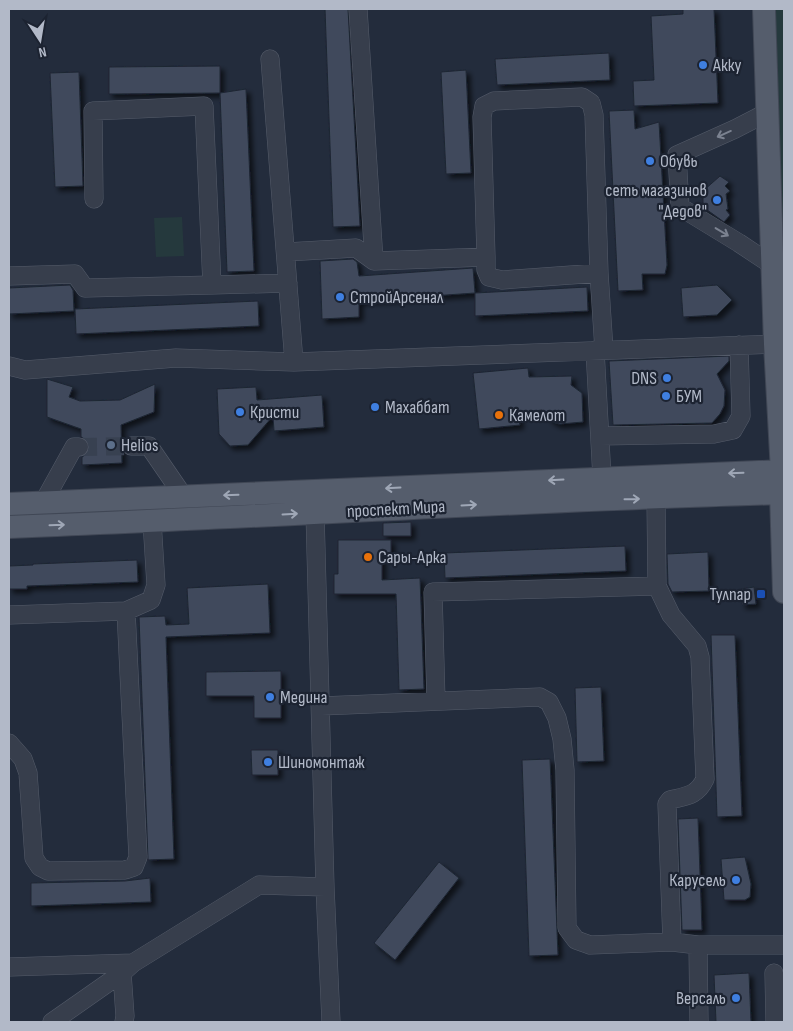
<svg xmlns="http://www.w3.org/2000/svg" width="793" height="1031" font-family="'Sofia Sans Condensed',sans-serif">
<style>
.green{fill:#25393d}
.building{fill:#3f4a5b;stroke:#1e2533;filter:url(#shadow)}
.lines{fill:none;stroke-linecap:round;stroke-linejoin:round}
.minor-tunnel{stroke:#384151;stroke-width:18;stroke-dasharray:18 9;stroke-linecap:butt}
.minor-casing{stroke:#555c6a;stroke-width:19}
.major-casing{stroke:#404755;stroke-width:24}
.minor{stroke:#373e4c;stroke-width:18}
.major{stroke:#555d6c;stroke-width:22}
.oneway{stroke:#7b8290}
.oneway2{stroke:#9fa7b6}
.shop-dot{fill:#3f7fe0;stroke:#1c2331;stroke-width:2}
.food-dot{fill:#e8710a;stroke:#1c2331;stroke-width:2}
.service-dot{fill:#5c6f8a;stroke:#1c2331;stroke-width:2}
.transit-dot{fill:#1a4fb4;stroke:#1c2331;stroke-width:2}
.labels{text-anchor:middle;dominant-baseline:central;stroke-width:4.5;stroke-linejoin:round;paint-order:stroke}
.poi-label{font-size:18px;fill:#b2b9c8;stroke:#1c2331;text-anchor:start}
.street-label{font-size:18px;fill:#b2b9c8;stroke:#1c2331}
</style>
<defs>
<filter id="shadow"><feDropShadow dx="4" dy="4" stdDeviation="2.5" flood-color="#0009"/></filter>
</defs>
<rect width="100%" height="100%" fill="#232c3c"/>
<path class="green" d="M773,9h11v286z
M182,217l2,39 -28,1 -2,-39z"/>
<path class="building" d="M325,9h23l12,217 -27,1z
M683,9h31l4,94 -84,3 -1,-25 21,-1 -3,-64 32,-2z
M609,53l1,27 -113,5 -2,-26z
M220,66v27l-111,1v-27z
M466,70l5,103 -25,1 -5,-102z
M79,72l4,114 -28,1 -5,-114z
M246,89l8,182 -27,1 -7,-179z
M634,110l1,19 24,-7 8,143 -2,9h-23l1,16 -25,1 -9,-180z
M720,176l9,6 -4,4 5,5 -4,3 2,15 -2,1 4,5 -6,7 -21,-15v-16z
M353,259l4,3 2,14 114,-8 2,25 -116,8v16l-37,2 -2,-58z
M70,285l3,5 1,21 -65,3v-26z
M717,285l15,15 -15,15 -34,2 -2,-29z
M587,287l1,24 -113,5v-23z
M258,301l1,25 -183,8 -1,-25z
M729,356v5l-12,13 8,16 -1,16 -4,8 -8,9 -99,2 -4,-64z
M528,368l1,9 43,-1 -1,9 11,8 1,29 -23,2 -5,-1 -6,-4 -7,-9 -24,3 2,12 -41,4 -6,-56z
M47,379l26,8 -4,10 11,4 40,-1 35,-16 -1,28 -33,13 1,38 -40,2v-8l6,-4 2,-6 -2,-6 -7,-4v-8l-34,-12z
M256,387l1,13 65,-5 2,32 -50,4 -1,-15 -25,29 -18,1 -11,-12 -2,-45z
M411,522v14h-28v-13z
M338,540h53v14h-9v26l38,-2 4,111 -25,1 -3,-96h-62v-20h4z
M625,546l1,25 -181,7 -1,-25z
M708,552l1,39 -37,1 -4,-8 -1,-30z
M137,560l1,22 -111,4v3h-18v-23l24,-1v-1z
M268,584l2,49 -104,4 8,222 -26,1 -9,-243 26,-1 1,9 23,-1 -2,-36z
M754,587l2,17 -14,1 -1,-16z
M711,635h24l7,181 -25,1z
M281,671v47h-27v-22h-48v-24z
M601,687l3,74 -27,1 -2,-74z
M251,750h27v25h-26z
M550,759l8,196 -29,1 -7,-196z
M698,818l4,112h-20l-4,-111z
M745,857l6,27 -1,13 -5,3h-21l-3,-41z
M439,862l20,16 -64,82 -21,-17z
M150,878l1,24 -120,4v-23l94,-2z
M749,973l2,49h-35l-2,-47z"/>
<g class="lines">
<path class="minor-tunnel" d="M79,447l52,-1"/>
<defs>
<path id="minor" d="M358,9l16,252
M270,59l24,303
M768,112l-33,17 -58,26 3,52 59,36 33,22
M94,199l-1,-88 111,-5 8,179 76,-2
M286,252l70,-4 18,13 112,-4 -4,-140 2,-11 10,-5 88,-4 9,6 3,12 5,158 5,77
M486,257v13l3,7 13,3 97,-7
M9,276l66,-2 10,14 127,-3
M595,350l7,128
M9,366l16,4 151,-12 118,4 481,-18
M600,436l114,-2 19,-4 8,-14 -2,-71
M131,446h18l35,51
M43,503l31,-56h5
M315,513l10,374 6,135
M657,586l14,29 26,31 3,11 5,122c-8,17 -19,17 -35,21l-3,4 5,138
M9,615l117,-4 25,-11 5,-15 -4,-64
M436,701l-3,-109 224,-6 -1,-87
M321,706l219,-9 9,5 8,16 5,21 3,31 2,158 9,12 14,5 82,-3 26,3h86
M9,743l14,16 5,14 6,85 6,9 8,4 77,-1 9,-3 4,-10 -12,-246
M698,945l1,77
M9,967l124,-4
M122,973l3,43 -1,6
M774,973l1,49
M52,1022l70,-49 11,-10 126,-78 66,2"/>
<path id="major" d="M764,9l11,335 7,128 -1,21 3,99
M9,504l775,-33
M9,527c258,-10 517,-27 775,-34"/>
</defs>
<use href="#minor" class="minor-casing"/>
<use href="#major" class="major-casing"/>
<use href="#minor" class="minor"/>
<use href="#major" class="major"/>
</g>
<defs><path id="oneway-shaft" d="M-6 0H5M1.5-3L5.5 0L1.5 3" fill="none" stroke-width="1.6" stroke-linecap="round" stroke-linejoin="round" transform="scale(1.25)"/></defs>
<g class="oneway">
<use href="#oneway-shaft" transform="translate(724 134) rotate(156)"/>
<use href="#oneway-shaft" transform="translate(722 232) rotate(31)"/>
</g>
<g class="oneway2">
<use href="#oneway-shaft" transform="translate(736 473) rotate(178)"/>
<use href="#oneway-shaft" transform="translate(556 480) rotate(177)"/>
<use href="#oneway-shaft" transform="translate(393 488) rotate(177)"/>
<use href="#oneway-shaft" transform="translate(231 495) rotate(178)"/>
<use href="#oneway-shaft" transform="translate(632 499) rotate(-1)"/>
<use href="#oneway-shaft" transform="translate(469 505) rotate(-3)"/>
<use href="#oneway-shaft" transform="translate(290 514) rotate(-3)"/>
<use href="#oneway-shaft" transform="translate(57 525) rotate(-2)"/>
</g>
<g class="shop-dot">
<circle cx="703" cy="65" r="5"/>
<circle cx="650" cy="161" r="5"/>
<circle cx="717" cy="200" r="5"/>
<circle cx="340" cy="297" r="5"/>
<circle cx="667" cy="378" r="5"/>
<circle cx="666" cy="396" r="5"/>
<circle cx="375" cy="407" r="5"/>
<circle cx="240" cy="412" r="5"/>
<circle cx="270" cy="697" r="5"/>
<circle cx="268" cy="762" r="5"/>
<circle cx="736" cy="880" r="5"/>
<circle cx="736" cy="998" r="5"/>
</g>
<g class="food-dot">
<circle cx="499" cy="415" r="5"/>
<circle cx="368" cy="557" r="5"/>
</g>
<circle class="service-dot" cx="111" cy="445" r="5"/>
<rect class="transit-dot" x="756" y="589" width="10" height="10" rx="2.5"/>
<g class="labels">
<g class="poi-label">
<text x="713" y="65">Акку</text>
<text x="660" y="161">Обувь</text>
<text x="707" y="190" text-anchor="end">сеть магазинов<tspan x="707" dy="21">"Дедов"</tspan></text>
<text x="350" y="297">СтройАрсенал</text>
<text x="657" y="378" text-anchor="end">DNS</text>
<text x="676" y="396">БУМ</text>
<text x="385" y="407">Махаббат</text>
<text x="250" y="412">Кристи</text>
<text x="509" y="415">Камелот</text>
<text x="121" y="445">Helios</text>
<text x="378" y="557">Сары-Арка</text>
<text x="751" y="594" text-anchor="end">Тулпар</text>
<text x="280" y="697">Медина</text>
<text x="278" y="762">Шиномонтаж</text>
<text x="726" y="880" text-anchor="end">Карусель</text>
<text x="726" y="998" text-anchor="end">Версаль</text>
</g>
<g class="street-label">
<text transform="translate(396 509) rotate(-3)">проспект Мира</text>
</g>
</g>
<rect width="793" height="1031" fill="none" stroke="#b2b9c8" stroke-width="20"/>
<g transform="translate(40 40) rotate(168)" stroke="#1c2331" stroke-width="4" paint-order="stroke">
<path d="M0-4L9 19L0 12L-9 19Z" fill="#b2b9c8"/>
<text y="-8" font-size="14" font-weight="bold" text-anchor="middle" fill="#b2b9c8">N</text>
</g>
</svg>
